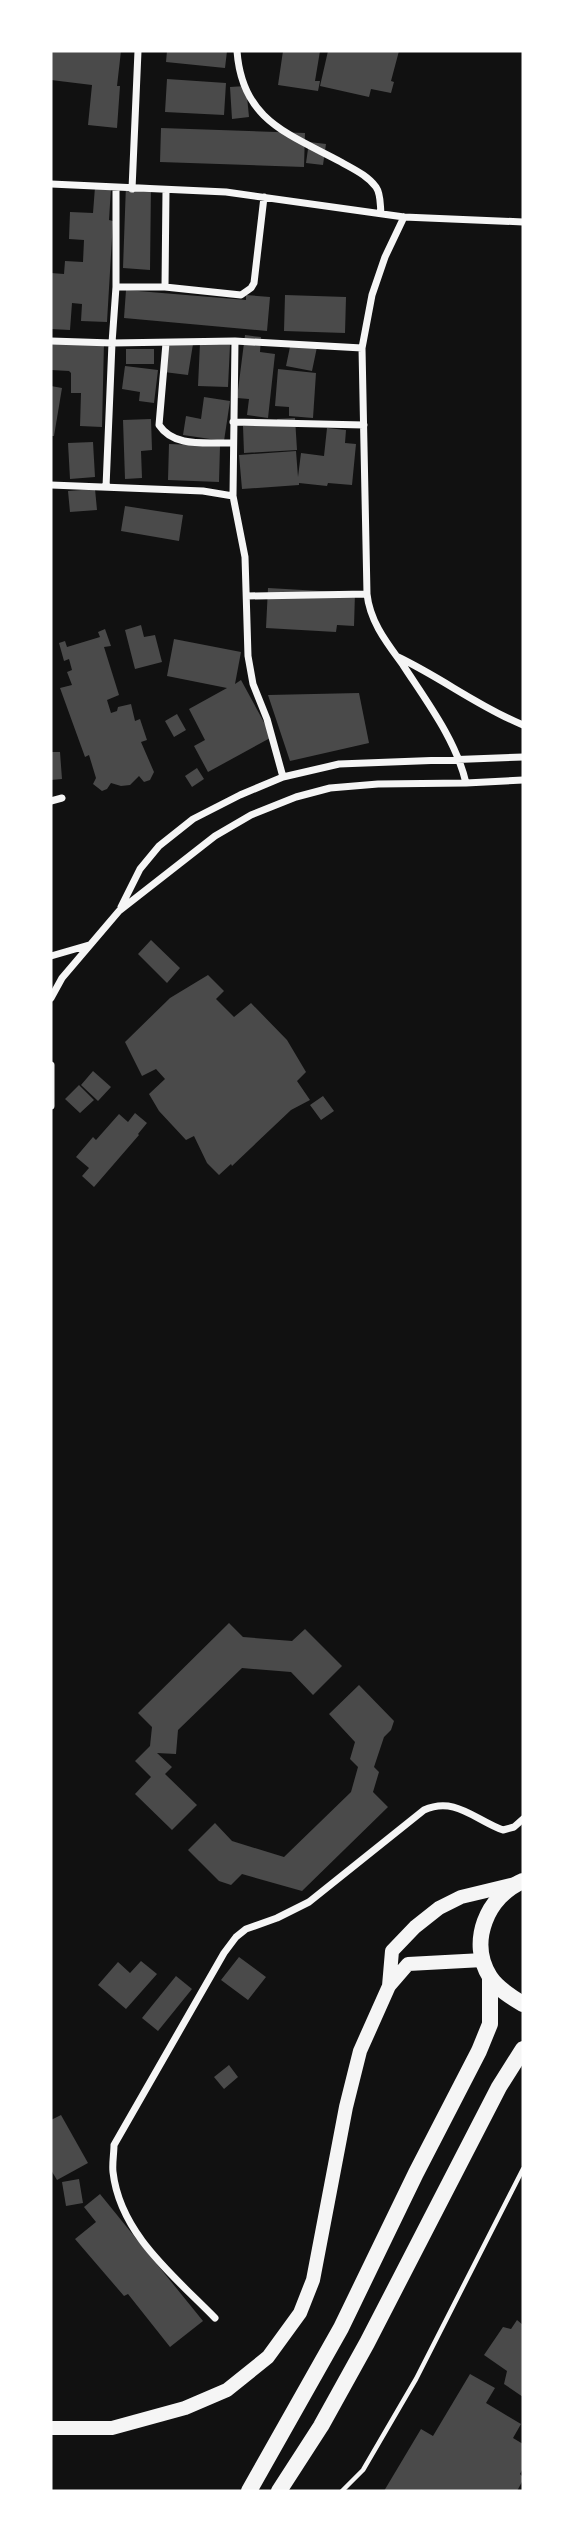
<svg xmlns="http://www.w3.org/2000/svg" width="574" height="2542" font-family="'Playfair Display',serif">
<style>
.building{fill:#4a4a4a}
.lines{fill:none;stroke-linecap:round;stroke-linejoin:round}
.service{stroke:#f5f5f5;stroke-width:4.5}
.minor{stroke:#f5f5f5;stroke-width:7}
.secondary{stroke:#f5f5f5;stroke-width:14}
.trunk{stroke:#f5f5f5;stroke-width:16}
</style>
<rect width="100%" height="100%" fill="#111"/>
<path class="building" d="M51,51h70l-4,35h3l-3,42 -29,-3 4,-40 -41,-5z
M167,51h60l-2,17 -59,-6z
M283,51h37l-5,30h5l-2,10 -40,-6z
M328,51h71l-8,30 3,1 -3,11 -20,-4 -2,8 -49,-11z
M167,79l59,4 -2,32 -59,-3z
M246,86l3,31 -17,2 -2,-32z
M161,128l144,5 -1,34 -144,-5z
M309,142l17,2 -3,21 -17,-2z
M126,184l25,1 -1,85 -27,-2z
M95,187l16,1 -2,32 4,1 -6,101 -26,-1 1,-17 -10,-1 -2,27 -19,-1v-56l13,1 1,-13 18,1 1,-22 -15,-1 1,-27 23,1z
M126,290l120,10v-5l24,2 -3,34 -143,-13z
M285,295l61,2 -1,36 -61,-2z
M245,335l16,2 -1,15 15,2 -7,64 -21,-3 2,-16 -12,-1z
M168,340l25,4 -5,31 -24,-3z
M51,341l53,1 -2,85 -22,-1 1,-33h-10v-20l-2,-2 -18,-1z
M291,342l26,5 -5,24 -26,-5z
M200,343l30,2 -2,42 -30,-1z
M126,349h28v15h-28z
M125,366l33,4 -4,33 -15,-2 1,-9 -18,-3z
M278,369l38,4 -3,45 -24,-2v-9l-14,-1z
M51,386l11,2 -8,48h-3z
M204,397l26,4 -6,40 -41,-6 3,-19 15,3z
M295,418l2,32 -53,3 -1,-27 35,-2 -1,-5z
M151,419l1,31 -11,1 1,27 -17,1 -2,-59z
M327,428l19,2 -1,13 11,1 -4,41 -24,-2 -1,3 -28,-3v2l-57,4 -3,-34 57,-4 2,26 3,-24 23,3z
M93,442l2,35 -25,2 -2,-36z
M169,444l51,2 -1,36 -51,-2z
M95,489l2,21 -27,2 -2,-21z
M125,506l58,9 -4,26 -58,-10z
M268,588l87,5 -1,33 -17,-1 -1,7 -70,-4z
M141,625l3,12 11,-2 7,27 -27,7 -10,-39z
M105,629l6,17 -7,1 15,48 -12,5 4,13 6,-2 1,-4 13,-3 4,17 5,-2 7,21 -6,2 13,30 -4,8 -6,2 -5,-6 -9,9 -9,1 -10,-3 -4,6 -5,2 -9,-7 3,-6 -7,-23 -4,2 -25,-69 12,-3 -5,-13 5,-2 -3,-11 -5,2 -5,-18 6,-2 2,6 33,-10 -2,-5z
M174,639l67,13 -6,32 6,-4 31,57 -64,35 -14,-26 11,-6 -16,-31 38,-21 -60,-12z
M359,693l10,50 -79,18 -22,-66z
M177,714l9,16 -12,7 -9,-16z
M51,752h9l2,27 -11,1z
M197,768l7,11 -12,8 -7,-11z
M151,940l29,28 -13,15 -29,-29z
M208,975l16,16 -8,8 18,18 17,-14 36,37 19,32 -9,9 13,19 -19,10 -59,56 -1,-2 -12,11 -12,-12 -13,-27 -8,4 -27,-29 -10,-17 16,-15 -9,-10 -14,7 -17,-34 45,-44z
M93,1071l18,16 -13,14 -17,-16z
M79,1085l15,15 -14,13 -15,-14z
M323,1096l11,15 -13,9 -11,-15z
M135,1113l12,10 -9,11 1,1 -45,52 -12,-11 7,-8 -13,-11 17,-20 3,3 23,-26 9,8z
M229,1623l14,14 49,4 13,-12 37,37 -29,29 -22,-23 -49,-4 -64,62 -2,24 -19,-1 15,14 -7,7 32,31 -25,25 -37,-36 16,-17 -16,-16 15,-15 2,-19 -14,-14z
M359,1685l35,36 -3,9 -7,7 -10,30 5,5 -6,20 15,15 -86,84 -60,-17 -11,11 -12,-4 -31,-31 27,-27 17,18 52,16 67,-65 7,-25 -8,-8 5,-17 -26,-28z
M239,1957l27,20 -18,23 -27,-20z
M141,1961l16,13 -31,35 -28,-24 20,-23 12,11z
M176,1976l16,13 -34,42 -16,-13z
M229,2065l9,12 -14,12 -10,-12z
M61,2115l27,48 -31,17 -6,-10v-50z
M79,2179l4,24 -17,3 -4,-24z
M100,2194l103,127 -33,26 -42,-53 -4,2 -49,-57 21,-17 -12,-15z
M517,2320l6,5v72l-19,-13 3,-13 -23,-16 19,-28 8,2z
M470,2374l25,14 -9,15 35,21 -8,14 10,6v24l-3,6 3,3v3l-6,11h-133l37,-62 12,7z"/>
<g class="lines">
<path class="service" d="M342,2491l21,-21 53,-91 107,-210"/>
<path class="minor" d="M237,51c5,69 50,82 104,111 12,7 26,13 35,25 5,7 4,18 5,26
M51,184l175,8 178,25 119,5
M116,188v99
M132,189l6,-138
M404,217l-19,40 -13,38 -10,53 5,246c3,28 20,49 36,71 24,37 53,75 63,118
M165,287l1,-97
M51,341l61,2 4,-56h49l76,8 10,-7 3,-5 10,-86
M166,343l-7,82c15,23 47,17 73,18
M233,422l131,3
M51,485l152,6 30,5 12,61 3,99 5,28 14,35 16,58
M106,487l6,-144 123,-2 127,7
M233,496l2,-155
M247,596l120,-2
M398,657c44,21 81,50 125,68
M51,801l11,-3
M121,907l19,-38 19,-23 34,-27 47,-24 43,-18 56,-13 184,-7
M51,956l38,-11
M51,998l11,-20 57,-67 96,-75 36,-21 45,-18 34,-9 48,-4 88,-1 57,-3
M51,1065v41
M215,2318c-41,-42 -95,-84 -102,-146 -1,-8 1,-19 1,-27l110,-192 12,-16 10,-8 31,-11 32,-16 115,-92c31,-14 51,10 79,20l11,-3 9,-8"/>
<path class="secondary" d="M389,1986l3,-35 23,-24 24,-19 22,-11 54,-13
M51,2428h61l73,-20 42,-18 41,-33 32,-44 13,-33 33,-173 14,-56 29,-65 19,-22 75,-4"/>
<path class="trunk" d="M523,1881c-36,15 -55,61 -33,96 8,12 21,20 33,27
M249,2491l92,-163 75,-155 63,-122 11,-27v-47
M279,2491l42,-65 46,-83 132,-256 24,-38"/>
</g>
<rect width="574" height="2542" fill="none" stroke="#ffffff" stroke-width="105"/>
</svg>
